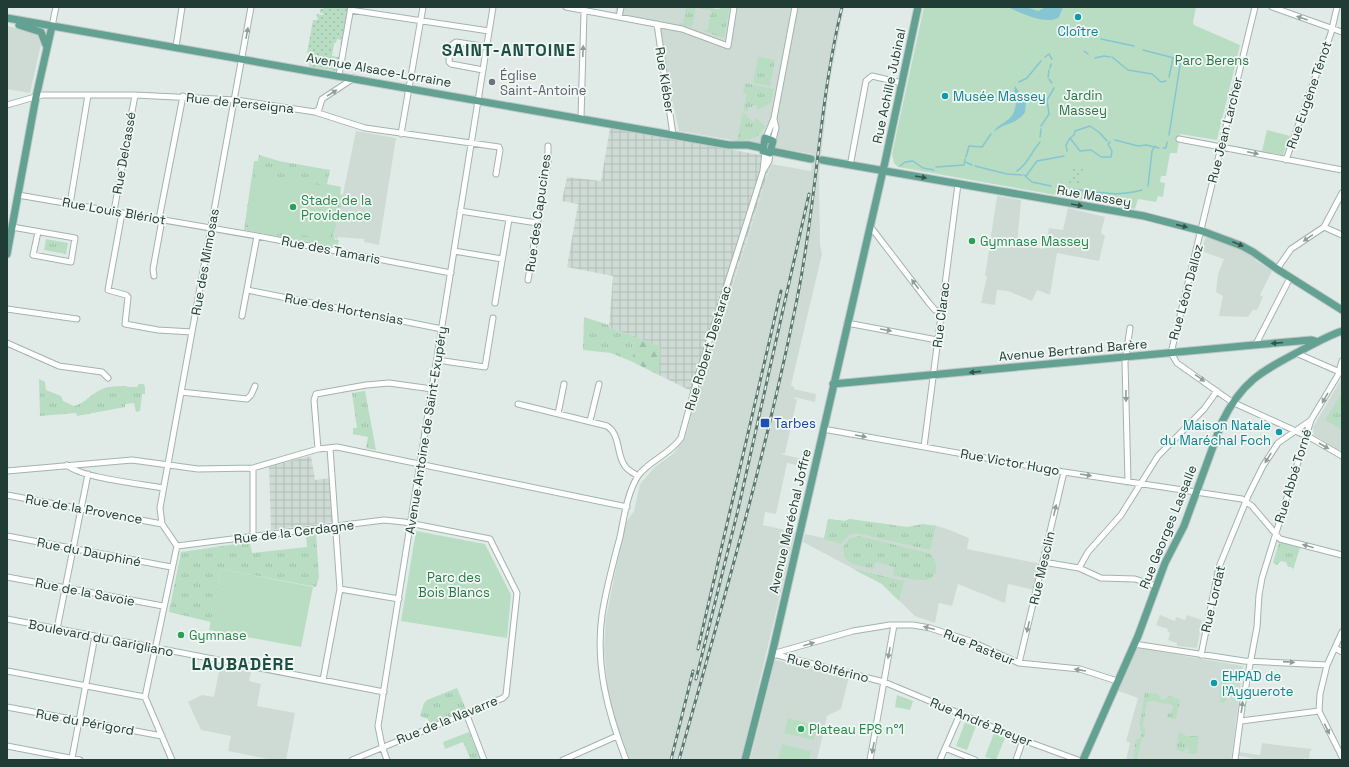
<svg xmlns="http://www.w3.org/2000/svg" width="1349" height="767" font-family="'Space Grotesk',sans-serif">
<style>
.built{fill:#cedbd5;fill-rule:evenodd}
.industrial{fill:url(#industrial-grid)}
.grass{fill:url(#grass-tufts)}
.forest{fill:url(#forest-firs)}
.park{fill:#b8ddc3}
.garden{fill:url(#garden-dots)}
.water{fill:#86c5d2}
.lines{fill:none;stroke-linecap:round;stroke-linejoin:round}
.stream{stroke:#86c5d2;stroke-width:1.5}
.minor-casing{stroke:#a3b3ae;stroke-width:7}
.major-casing{stroke:#c1c8c6;stroke-width:9}
.minor{stroke:#fff;stroke-width:5}
.major{stroke:#63a293;stroke-width:7}
.rail-casing{stroke:#5b7870;stroke-width:3}
.rail{stroke:#f1f8f4;stroke-width:1.5;stroke-dasharray:4.5;stroke-linecap:butt}
.oneway{fill:#909e9a}
.oneway2{fill:#31564c}
.culture-dot{fill:#0f9aa8;stroke:#f1f8f4;stroke-width:1.5}
.worship-dot{fill:#6b7280;stroke:#f1f8f4;stroke-width:1.5}
.leisure-dot{fill:#2e9e5b;stroke:#f1f8f4;stroke-width:1.5}
.transit-dot{fill:#1a4fb4;stroke:#f1f8f4;stroke-width:1.5}
.labels{text-anchor:middle;dominant-baseline:central;stroke-width:3.5;stroke-linejoin:round;paint-order:stroke}
.culture-label{font-size:13px;fill:#0d838f;stroke:#f1f8f4;text-anchor:start}
.park-label{font-size:13px;fill:#2a7448;stroke:#f1f8f4}
.street-label{font-size:13px;fill:#203c35;stroke:#f1f8f4}
.worship-label{font-size:13px;fill:#5b616d;stroke:#f1f8f4;text-anchor:start}
.leisure-label{font-size:13px;fill:#27864d;stroke:#f1f8f4;text-anchor:start}
.transit-label{font-size:13px;fill:#164399;stroke:#f1f8f4;text-anchor:start}
.district-label{font-size:17px;font-weight:bold;letter-spacing:1px;fill:#1c4f43;stroke:#f1f8f4}
</style>
<defs>
<pattern id="industrial-grid" width="8" height="8" patternUnits="userSpaceOnUse"><rect width="8" height="8" fill="#cedbd5"/><path d="M0 4h8M4 0v8" fill="none" stroke="#b1bdb7"/></pattern>
<pattern id="grass-tufts" width="24" height="20" patternUnits="userSpaceOnUse"><rect width="24" height="20" fill="#b8ddc3"/><path d="M3 7l-1-3M5 7V3M7 7l1-3M15 17l-1-3M17 17v-4M19 17l1-3" fill="none" stroke="#9ebfa8"/></pattern>
<pattern id="forest-firs" width="22" height="20" patternUnits="userSpaceOnUse"><rect width="22" height="20" fill="#b8ddc3"/><path d="M5 1l3.5 6h-7zM16 11l3.5 6h-7z" fill="#9ebfa8"/></pattern>
<pattern id="garden-dots" width="8" height="8" patternUnits="userSpaceOnUse"><rect width="8" height="8" fill="#b8ddc3"/><path d="M2 2h.1M6 6h.1" fill="none" stroke="#9ebfa8" stroke-width="1.8" stroke-linecap="round"/></pattern>
</defs>
<rect width="100%" height="100%" fill="#e0ebe7"/>
<path class="built" d="M616,7h84v2l11,2 -4,19 17,7 6,-29 -2,-1h116l-15,79 -10,88 1,70 2,10 -31,131 3,2v2l22,5 -1,8 -22,-5 4,3 -12,53 -4,1 21,5 -2,7 -13,-3 -11,51 -11,-2 -2,13 32,7 -54,228h-111l-17,-43 -5,-24 -4,-45 2,-30 19,-94 9,-13 6,-27 15,-17 19,-14 11,-15 16,-61 22,-61 48,-152 40,7 2,-17 -134,-23 -7,-32 -11,-68 2,-9 -48,-8zM746,93l25,10 -13,4 -1,-2 -14,5zM742,113l12,9 2,-2 10,7 -10,11 -19,3z
M7,26l25,5 6,3 2,5 1,5 -11,49 -23,-4z
M356,131l40,7 -17,107 -15,-3v-3l-26,-2 -1,3 -3,-3z
M997,196l24,4 -4,44 8,1 1,-7 8,1 -1,8 11,2 5,-21 14,2 5,-22 37,9 -4,16 4,3 -6,25 -42,-8 -7,42 -13,-5 -5,11 -24,-10 -11,-1 -2,15 -14,-2 6,-27h-2z
M1209,237l31,12 14,8 1,3 17,11 -12,24 3,2 -6,13h-4l-5,7 -29,-1 4,-20 -7,-4 2,-18 6,-15 -23,-8 4,-12z
M1342,378v74l-28,-17 -1,-8z
M828,519l17,2 4,-2 58,8 27,-2 13,4 22,9 -2,11 74,15 -7,26 -26,-6 -3,19 -47,-19 -6,22 -13,-3 -4,20 -20,-7 -33,-32 -79,-42 2,-8 19,4z
M1160,615l15,6 1,-4 9,3 2,-5 15,5 -5,28 -20,-2v-3l-9,-3 2,-7 -3,-2 1,-2 -12,-4z
M1138,648l105,18 -12,94h-105l4,-17 -4,-2 12,-43 -22,-8 19,-41z
M775,660l74,17 -8,32 -14,7 -10,44h-67z
M220,666l31,6 -2,9 12,3 -4,22 38,7 -9,47h-13l-45,-9 3,-15 -30,-6 -13,-28 14,-7 12,2z
M1262,743l23,3 28,3 -3,2 -1,8 -5,-1v2h-43l-22,-4v-4l21,3z"/>
<path class="industrial" d="M610,128l163,29 -76,237 -64,-32 1,-26 -25,-8 4,-52 -46,-9 11,-63 -16,-3 5,-24 34,4z
M311,456l4,24 15,-2 3,44 -62,8 -2,-64z"/>
<path class="grass" d="M686,7h10l-3,18 -3,2 -11,-3 4,-1z
M700,7l19,2 3,-2 8,1 -6,30 -21,-7v-1h4l4,-19 -11,-2z
M758,57l17,3 -5,26 -17,-3z
M745,83l29,6 -3,14 -14,7v-5l-9,3v3l-5,-1 3,-16 -3,-1z
M742,113l5,1v2l7,6 2,-4 10,9 -10,11 -19,3z
M259,155l20,6 51,9 -3,14 14,3 -1,7 3,1 -9,41 1,4h4l-2,7 -93,-17 10,-69h4z
M46,239l22,4 -2,11 -22,-4z
M584,317l25,8v3l25,8 -1,26 -22,-9 -28,-3z
M39,379l6,3 1,8 15,6 2,5 11,5c11,-3 16,-11 26,-16 10,-6 26,-3 37,-3l2,-3h5l1,3v7h-3l-2,17 -4,1 -2,-9 -9,1v3l-48,9 -1,-3 -36,3z
M365,391l11,59 -10,-2 2,-11 -15,-3v-6h4l-5,-35z
M1340,396l2,1v33l-17,-10z
M828,519l17,2 4,-2 58,8 16,-3 13,2 -6,24 -74,-17 -8,3 -7,8 -17,-5z
M316,534l3,43 -3,10 -95,-18 -10,53 -42,-10 12,-60 69,-10 2,11 55,-6 -1,-11z
M859,536l69,17c12,7 12,26 -4,27 -10,1 -22,-3 -31,-5l1,-8 -18,-5 -3,7 -21,-5 -8,-7 -1,-10 6,-8z
M1279,542l21,6 -8,25 1,-4 -2,-2h-3l-2,-5 -5,-1 -4,4 -4,-2z
M853,569l51,12 -5,20 -17,-17z
M1224,673l4,1 2,3 -1,6h-3l-2,9 3,1 -1,7 -3,3 -3,-1v-16z
M457,688l9,21 -35,15 -3,-5 -8,-3 4,-13 3,-3z
M1145,692l13,2 4,6 8,-4 10,4 -4,19 -9,-2 1,-3 4,-2 1,-6 -1,-1 -19,-4 -6,1 -4,24 2,4 -1,7h-2l-5,23h-4l3,-21h3l3,-7 -2,-2 1,-4h-2z
M469,732l12,28h-17l6,-2 -7,-16 -18,7 -2,-7z
M1179,732l8,4h12l-2,17 -9,1 1,-4 -1,-2 -4,1 1,4 -9,-4z"/>
<path class="forest" d="M634,336l26,10 -1,29 -26,-13z"/>
<path class="park" d="M924,7h272l-3,15 1,3 46,20 -23,95 -37,-6 -3,19h-7l-4,23h-5l-1,6 5,1 -2,14 -5,-1 -2,6 -18,-3 -3,10 -237,-42 -4,-4 -2,-9z
M1267,130l23,6 -7,19 -21,-4z
M256,173l83,16 -10,51 -82,-15z
M416,531l69,13 26,51 -4,43 -106,-17z
M221,569l92,18 -12,60 -92,-17z
M897,695l16,6 -3,9 -15,-3z
M788,718l29,8 -3,14 -30,-7z
M965,722l11,4 -9,24 -11,-4z
M994,733l11,5 -9,22 -11,-3z
M782,744l29,7 -2,9h-31z"/>
<path class="garden" d="M322,7h26l-6,37h-2l1,-4 -4,-1 -1,4h-2l-2,13 6,1 2,-2 -4,16 -27,-4 2,-13 -4,-1 6,-33h5l-2,-6 7,1v-2h-3v-4h4z
M1072,167l11,2 -3,16 -11,-2z"/>
<path class="water" d="M1008,7h18l12,4 8,-4h17l-4,10c-12,9 -39,-4 -51,-10z
M1015,86l11,16 -1,10c-7,12 -22,11 -31,20 2,-7 15,-10 19,-18 6,-12 0,-18 2,-28z"/>
<g class="lines">
<path class="stream" d="M1101,39l33,7
M1143,50l31,8
M1084,51l4,3
M1045,57l4,-3 3,5
M1112,57l16,13 24,4 9,8 5,-1
M1095,58l9,-2 6,1
M1050,68l1,-4
M1048,77l1,-7
M1169,77l4,-19
M1049,79l3,4
M1019,82l8,-4 14,-17
M1041,126l8,-12 -2,-14 7,-12
M1169,135l12,-76h-3
M1040,137l1,-8
M1070,138l4,-3 1,-4 15,-5 10,7 7,8
M1115,140l23,6 8,-1 13,3
M1163,148h3l1,-6
M1067,151l-1,-6 4,-7 10,13 11,-1 9,6
M966,157l3,-11 13,1 9,-13
M1101,157h10l1,-6 -4,-7 2,-2
M965,162l7,3
M900,166l5,-4 8,-1 10,7 11,2
M975,166l32,8 15,1
M936,167l28,-2 1,-6
M1017,171c11,-7 14,-19 23,-29
M1024,175l8,7 19,4
M1026,176l11,-15 27,-5
M1148,186l4,-35 3,-5
M1057,187l4,1
M1069,189c30,2 42,9 73,1"/>
<defs>
<path id="minor" d="M566,7l116,22 46,17 6,-39
M1255,7l-84,346 6,10 55,39 79,36 31,18
M1272,7l70,25
M350,10l139,21
M619,17l2,-10
M657,24l16,111
M52,26l4,-19
M176,47l6,-40
M483,70l-32,-6 -2,-2 1,-16 6,-4 31,5
M339,75l12,-68
M7,105l35,-10h93l101,5 79,12 50,16 134,19 1,3 -4,24
M315,112l4,-3 3,-10 32,-21
M581,118l3,-107
M401,134l22,-127
M766,138l8,-20 21,-111
M1179,139l163,31
M773,140l3,-12 -2,-9
M1286,160l45,-127 6,-26
M851,161l15,-80 6,-5 30,7
M763,170l2,-18
M18,195l239,41 194,37
M70,204l18,-109
M114,211l21,-116
M460,211l77,12
M122,213l-14,77 18,5 2,2 -3,27 33,6 34,2
M159,219l24,-123
M870,226l59,77 6,7 6,2
M12,227l63,11 -4,24 -38,-7 5,-23
M1324,227l18,8
M454,251l48,8
M1277,269l14,-20 33,-22 18,-34
M154,276l-1,-7 9,-49
M528,280l20,-119v-15
M247,290l195,39
M495,303l14,-84
M7,309l70,10
M242,316l15,-80
M847,323l90,17
M7,343l52,23 43,6 6,6
M1254,345l3,-3 33,-64
M1296,353l46,20
M437,360l48,7 8,-49
M181,392l66,7 4,-4 4,-9
M518,404l89,22c14,9 9,29 18,40 3,5 9,7 13,10
M558,414l6,-30
M590,421l9,-37
M823,429l241,43 178,27 10,7 28,33 62,16
M924,447l34,-263
M318,449l-4,-49 2,-6 50,-9 23,-2 43,6
M67,465c14,13 75,19 96,23
M7,471l125,-11 66,9 55,-1 65,-19 19,-2 290,60
M1128,482l-3,-120 5,-34
M7,495l155,29
M7,536l164,31
M253,536v-68
M177,546l207,-26 20,2 86,17 27,54 -11,102 -3,3 -151,62
M1043,562l36,6 22,10 34,1 21,7
M1079,568l9,-16 33,-37 37,-59 46,-47 13,-18
M7,577l156,29
M340,589l59,10
M7,619l377,73
M57,629l31,-155
M1342,632l-15,33 -7,29 -1,17 23,46
M1134,644l110,17 83,4
M1335,648l7,4
M772,654l81,-23 37,-6h23l17,3 40,13 49,22 61,6 37,12
M773,654l111,28 139,58 55,20
M1201,655l18,-88 29,-71 15,-30 15,-23 33,-23
M1019,663l45,-191
M7,671l138,26
M323,680l17,-91 -10,-141
M7,707l155,29
M466,713l18,47
M1241,721l78,-10
M7,746l73,14
M945,748l30,12
M72,758l23,-122
M172,760l-27,-63 32,-151 -15,-22 -2,-16 91,-501
M387,760l-5,-14 -4,-20 115,-719
M563,760l54,-24
M626,760c-18,-47 -31,-94 -24,-145 4,-26 11,-52 18,-78 4,-19 7,-44 18,-61 10,-15 30,-20 43,-38l18,-65 64,-202 6,-10 1,-9
M870,760l24,-135
M940,760l20,-46
M1016,760l7,-20
M1235,760l7,-53 15,-80 2,-32 3,-17 49,-158 27,-45 4,-14"/>
<path id="major" d="M7,18l722,127h19l14,3
M19,25l22,7 5,13
M765,138l8,3 -3,12 -7,-2z
M771,151l40,8
M822,160l322,56 58,15 40,15 11,6 24,17 65,41
M7,254l29,-157 16,-71
M833,384l421,-39 57,-5 4,1
M745,760l27,-106 113,-492 33,-155
M1083,760l55,-124 27,-73 19,-37 38,-104c20,-41 40,-51 78,-71 14,-7 27,-15 42,-20"/>
</defs>
<use href="#minor" class="minor-casing"/>
<use href="#major" class="major-casing"/>
<use href="#minor" class="minor"/>
<use href="#major" class="major"/>
<defs>
<path id="rail" d="M698,649l83,-358
M696,679l42,-169 71,-316
M671,760l22,-89
M679,760c43,-154 88,-309 119,-466 19,-95 21,-193 44,-287"/>
</defs>
<use href="#rail" class="rail-casing"/>
<use href="#rail" class="rail"/>
</g>
<defs><path id="oneway-solid" d="M-6-.8H1V-3.2L6.5 0L1 3.2V.8H-6Z"/></defs>
<g class="oneway">
<use href="#oneway-solid" transform="translate(1302 18) rotate(-161)"/>
<use href="#oneway-solid" transform="translate(247 33) rotate(-80)"/>
<use href="#oneway-solid" transform="translate(583 51) rotate(-88)"/>
<use href="#oneway-solid" transform="translate(332 93) rotate(-32)"/>
<use href="#oneway-solid" transform="translate(1253 153) rotate(12)"/>
<use href="#oneway-solid" transform="translate(1308 238) rotate(145)"/>
<use href="#oneway-solid" transform="translate(915 284) rotate(-127)"/>
<use href="#oneway-solid" transform="translate(886 330) rotate(10)"/>
<use href="#oneway-solid" transform="translate(1200 378) rotate(35)"/>
<use href="#oneway-solid" transform="translate(1126 396) rotate(89)"/>
<use href="#oneway-solid" transform="translate(1325 398) rotate(120)"/>
<use href="#oneway-solid" transform="translate(861 436) rotate(10)"/>
<use href="#oneway-solid" transform="translate(1324 446) rotate(30)"/>
<use href="#oneway-solid" transform="translate(1268 458) rotate(122)"/>
<use href="#oneway-solid" transform="translate(1086 475) rotate(9)"/>
<use href="#oneway-solid" transform="translate(1055 510) rotate(-77)"/>
<use href="#oneway-solid" transform="translate(1308 546) rotate(-164)"/>
<use href="#oneway-solid" transform="translate(1028 627) rotate(103)"/>
<use href="#oneway-solid" transform="translate(929 628) rotate(-165)"/>
<use href="#oneway-solid" transform="translate(809 644) rotate(-16)"/>
<use href="#oneway-solid" transform="translate(889 653) rotate(101)"/>
<use href="#oneway-solid" transform="translate(1289 662) rotate(4)"/>
<use href="#oneway-solid" transform="translate(1080 670) rotate(-171)"/>
<use href="#oneway-solid" transform="translate(1242 707) rotate(-82)"/>
<use href="#oneway-solid" transform="translate(1327 729) rotate(64)"/>
<use href="#oneway-solid" transform="translate(873 748) rotate(101)"/>
</g>
<g class="oneway2">
<use href="#oneway-solid" transform="translate(921 177) rotate(10)"/>
<use href="#oneway-solid" transform="translate(1077 205) rotate(10)"/>
<use href="#oneway-solid" transform="translate(1182 226) rotate(14)"/>
<use href="#oneway-solid" transform="translate(1238 244) rotate(22)"/>
<use href="#oneway-solid" transform="translate(1277 343) rotate(175)"/>
<use href="#oneway-solid" transform="translate(975 372) rotate(174)"/>
</g>
<g class="culture-dot">
<circle cx="1078" cy="17" r="4"/>
<circle cx="945" cy="96" r="4"/>
<circle cx="1279" cy="432" r="4"/>
<circle cx="1214" cy="683" r="4"/>
</g>
<circle class="worship-dot" cx="492" cy="82" r="4"/>
<g class="leisure-dot">
<circle cx="293" cy="207" r="4"/>
<circle cx="972" cy="241" r="4"/>
<circle cx="181" cy="635" r="4"/>
<circle cx="801" cy="729" r="4"/>
</g>
<rect class="transit-dot" x="760" y="418" width="10" height="10" rx="2"/>
<g class="labels">
<g class="culture-label">
<text x="1078" y="31" text-anchor="middle">Cloître</text>
<text x="953" y="96">Musée Massey</text>
<text x="1271" y="425" text-anchor="end">Maison Natale<tspan x="1271" dy="15">du Maréchal Foch</tspan></text>
<text x="1222" y="676">EHPAD de<tspan x="1222" dy="15">l'Ayguerote</tspan></text>
</g>
<g class="park-label">
<text x="1212" y="60">Parc Berens</text>
<text x="1083" y="95">Jardin<tspan x="1083" dy="15">Massey</tspan></text>
<text x="454" y="577">Parc des<tspan x="454" dy="15">Bois Blancs</tspan></text>
</g>
<g class="street-label">
<text transform="translate(379 70) rotate(10)">Avenue Alsace-Lorraine</text>
<text transform="translate(665 80) rotate(81)">Rue Kléber</text>
<text transform="translate(889 86) rotate(-78)">Rue Achille Jubinal</text>
<text transform="translate(1309 95) rotate(-71)">Rue Eugène Ténot</text>
<text transform="translate(240 103) rotate(6)">Rue de Perseigna</text>
<text transform="translate(1225 130) rotate(-76)">Rue Jean Larcher</text>
<text transform="translate(124 153) rotate(-80)">Rue Delcassé</text>
<text transform="translate(1094 196) rotate(10)">Rue Massey</text>
<text transform="translate(114 211) rotate(10)">Rue Louis Blériot</text>
<text transform="translate(538 213) rotate(-82)">Rue des Capucines</text>
<text transform="translate(331 250) rotate(11)">Rue des Tamaris</text>
<text transform="translate(205 262) rotate(-80)">Rue des Mimosas</text>
<text transform="translate(1186 292) rotate(-75)">Rue Léon Dalloz</text>
<text transform="translate(344 309) rotate(11)">Rue des Hortensias</text>
<text transform="translate(941 315) rotate(-83)">Rue Clarac</text>
<text transform="translate(708 348) rotate(-73)">Rue Robert Destarac</text>
<text transform="translate(1073 350) rotate(-5)">Avenue Bertrand Barère</text>
<text transform="translate(426 430) rotate(-81)">Avenue Antoine de Saint-Exupéry</text>
<text transform="translate(1010 462) rotate(10)">Rue Victor Hugo</text>
<text transform="translate(1293 476) rotate(-73)">Rue Abbé Torné</text>
<text transform="translate(84 509) rotate(10)">Rue de la Provence</text>
<text transform="translate(790 521) rotate(-77)">Avenue Maréchal Joffre</text>
<text transform="translate(1168 527) rotate(-68)">Rue Georges Lassalle</text>
<text transform="translate(294 532) rotate(-7)">Rue de la Cerdagne</text>
<text transform="translate(89 552) rotate(11)">Rue du Dauphiné</text>
<text transform="translate(1042 568) rotate(-77)">Rue Mesclin</text>
<text transform="translate(85 592) rotate(11)">Rue de la Savoie</text>
<text transform="translate(1213 599) rotate(-77)">Rue Lordat</text>
<text transform="translate(101 638) rotate(11)">Boulevard du Garigliano</text>
<text transform="translate(979 647) rotate(22)">Rue Pasteur</text>
<text transform="translate(828 668) rotate(14)">Rue Solférino</text>
<text transform="translate(447 720) rotate(-22)">Rue de la Navarre</text>
<text transform="translate(85 722) rotate(10)">Rue du Périgord</text>
<text transform="translate(981 722) rotate(22)">Rue André Breyer</text>
</g>
<g class="worship-label">
<text x="500" y="75">Église<tspan x="500" dy="15">Saint-Antoine</tspan></text>
</g>
<g class="leisure-label">
<text x="301" y="200">Stade de la<tspan x="301" dy="15">Providence</tspan></text>
<text x="980" y="241">Gymnase Massey</text>
<text x="189" y="635">Gymnase</text>
<text x="809" y="729">Plateau EPS n°1</text>
</g>
<g class="transit-label">
<text x="774" y="423">Tarbes</text>
</g>
<g class="district-label">
<text x="509" y="50">SAINT-ANTOINE</text>
<text x="243" y="664">LAUBADÈRE</text>
</g>
</g>
<rect width="1349" height="767" fill="none" stroke="#203c35" stroke-width="16"/>
</svg>
